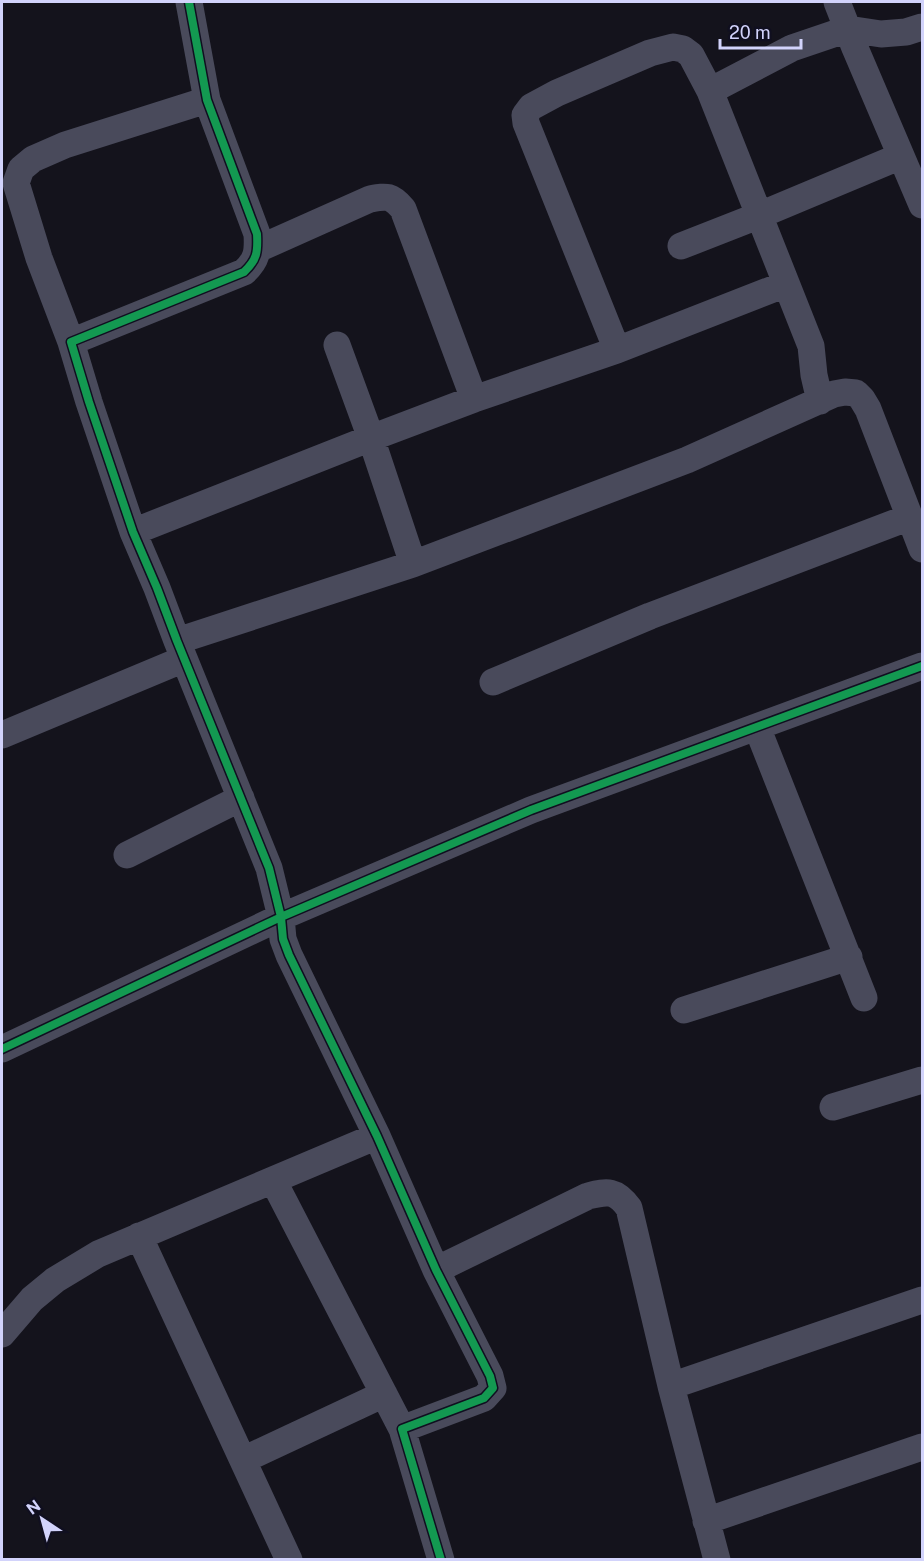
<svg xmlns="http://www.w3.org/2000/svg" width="924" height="1561" font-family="'Public Sans',sans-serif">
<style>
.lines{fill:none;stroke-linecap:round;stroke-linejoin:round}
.street{stroke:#494a5b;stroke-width:27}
.cycleway-casing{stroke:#100f20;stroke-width:11}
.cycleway{stroke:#139951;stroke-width:8}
</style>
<rect width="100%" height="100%" fill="#14131c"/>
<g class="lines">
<path class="street" d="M189,2l18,98 50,134c1,18 0,26 -13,38l-173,70 18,60 44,130 24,56 20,53 92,227 12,49 2,22 6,16 88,181 59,134 54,106 3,12 -9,10 -82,31 39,131
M837,2l18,46 67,157
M710,91l82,-43 56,-19 33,5 25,-2 16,-5
M681,246l79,-31 141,-59
M258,249l112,-50c17,-3 21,-4 33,10l71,190
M71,342l-32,-84 -23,-75 5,-14 12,-10 32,-14 142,-45
M617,350l-91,-227 -1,-8 6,-8 26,-14 93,-40 23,-6 10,2 8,6 19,36 101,255 3,29 6,26
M133,532l238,-94 103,-39 143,-49 169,-66
M413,564l274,-104 147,-66 11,-2 11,1 6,6 6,10 54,140
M177,641l236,-77 -42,-126 -34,-93
M493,682l157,-66 260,-99
M757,727l107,271
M2,735l182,-76
M127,855l114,-57
M684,1010l165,-53
M2,1049l279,-132 250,-107 391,-144
M833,1107l89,-27
M273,1180l129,249
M139,1236l150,324
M436,1270l152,-74c20,-5 28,-6 41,12l42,178 46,174
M2,1334l30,-35 23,-19 43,-26 279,-118
M671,1386l251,-86
M243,1460l141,-66
M706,1521l216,-74"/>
<defs>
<path id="cycleway" d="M189,2l18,98 50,134c1,18 0,26 -13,38l-173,70 18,60 44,130 24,56 20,53 92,227 12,49 2,22 6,16 88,181 59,134 54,106 3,12 -9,10 -82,31 39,131
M2,1049l279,-132 250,-107 391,-144"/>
</defs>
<use href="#cycleway" class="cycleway-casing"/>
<use href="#cycleway" class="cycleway"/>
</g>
<rect width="924" height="1561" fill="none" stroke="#d2d3fb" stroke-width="6"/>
<g transform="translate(42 1519) rotate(324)" stroke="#100f20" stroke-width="4.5" paint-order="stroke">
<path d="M0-4.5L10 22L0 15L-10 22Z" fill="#d2d3fb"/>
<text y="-9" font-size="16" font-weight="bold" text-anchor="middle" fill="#d2d3fb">N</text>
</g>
<path d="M720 39v9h81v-9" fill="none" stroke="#d2d3fb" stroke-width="3"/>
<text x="729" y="39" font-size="18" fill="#d2d3fb" stroke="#100f20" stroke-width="4.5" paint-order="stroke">20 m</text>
</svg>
